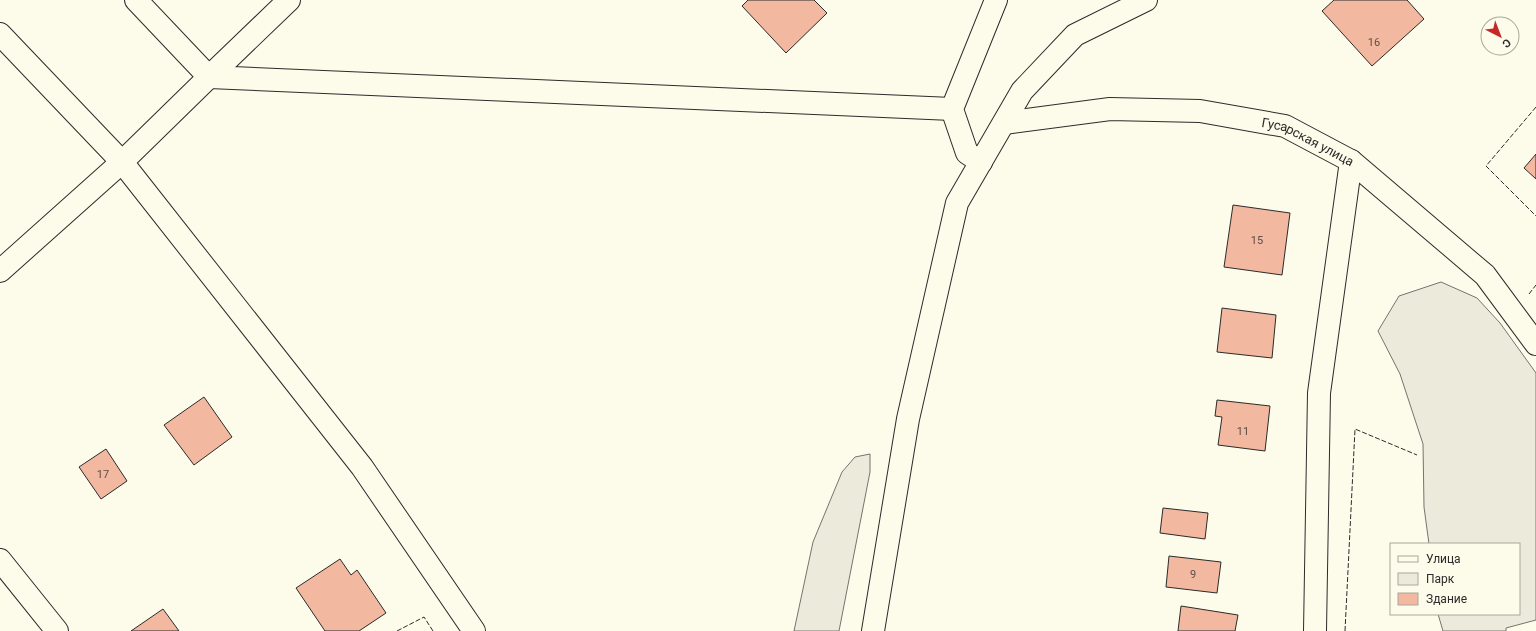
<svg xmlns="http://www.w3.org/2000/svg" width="1536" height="631" font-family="Roboto,sans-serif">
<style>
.green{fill:#ecebdb;stroke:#74746e}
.building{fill:#f2b8a0;stroke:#2b2b2b}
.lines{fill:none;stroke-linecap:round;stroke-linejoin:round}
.minor-casing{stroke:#2b2b2b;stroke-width:24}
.minor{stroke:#fdfbea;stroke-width:22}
.fence{stroke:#2b2b2b;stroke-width:1;stroke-dasharray:5 2;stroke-linecap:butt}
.labels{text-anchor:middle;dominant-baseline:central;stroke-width:3;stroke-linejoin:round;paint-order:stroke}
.number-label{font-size:11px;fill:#5d4e48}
.street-label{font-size:13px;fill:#2b2b2b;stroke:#fdfbea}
</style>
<rect width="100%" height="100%" fill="#fdfbea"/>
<path class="green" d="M1441,282l36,16 23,25 36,50v247l-30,8v3h-63l-5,-17h81v-70h-90l-5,-37 -1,-63 -23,-70 -22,-43 21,-35z
M870,454v18l-31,159h-45l19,-89 29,-70 13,-15z"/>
<path class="building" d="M748,0h66l13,13 -41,40 -44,-47z
M1334,0h73l17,19 -52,47 -50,-55z
M1536,154v25l-12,-11z
M1233,205l57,8 -8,62 -58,-8z
M1222,308l54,7 -4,43 -55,-6z
M204,397l28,40 -38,28 -30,-40z
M1217,400l53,6 -5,45 -47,-6 4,-28 -7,-1z
M106,449l21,32 -26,18 -22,-32z
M1163,508l45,5 -3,26 -45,-6z
M1169,556l52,6 -4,31 -51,-6z
M340,559l11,16 6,-5 29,43 -27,18h-34l-29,-43z
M1181,606l57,9 -3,16h-57z
M163,609l16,22h-48z"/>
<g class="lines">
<defs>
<g id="minor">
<path d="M289,0l-80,77 743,32"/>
<path d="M0,34l122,128 240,305 112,164"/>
<path id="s1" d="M1004,123l106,-14 90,2 85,15 66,35 134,114 51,69"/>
<path d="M981,162l-14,-9 -15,-44 44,-109"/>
<path d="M0,271l122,-109 87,-85 -73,-77"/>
<path d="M0,560l57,71"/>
<path d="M873,631l35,-212 49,-216 65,-112 53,-56 71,-35"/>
<path d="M1315,631l4,-238 32,-232"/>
</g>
</defs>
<use href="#minor" class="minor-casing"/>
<use href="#minor" class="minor"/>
<path class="fence" d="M1536,107l-50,59 50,50
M1529,294l7,-9
M397,631l27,-14 9,14
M1345,631l10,-202 62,26"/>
</g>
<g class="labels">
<g class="number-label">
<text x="1374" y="42">16</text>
<text x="1257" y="240">15</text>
<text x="1243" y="431">11</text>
<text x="103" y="474">17</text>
<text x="1193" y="574">9</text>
</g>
<g class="street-label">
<text stroke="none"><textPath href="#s1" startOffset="310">Гусарская улица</textPath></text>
</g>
</g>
<rect x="1390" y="543" width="130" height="72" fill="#fdfbea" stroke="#a9a89e"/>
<rect x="1398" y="556" width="20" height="6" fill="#fdfbea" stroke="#a9a89e"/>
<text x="1426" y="563" font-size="12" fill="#2b2b2b">Улица</text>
<rect x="1398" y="573" width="20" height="12" fill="#ecebdb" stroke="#a9a89e"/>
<text x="1426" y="583" font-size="12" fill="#2b2b2b">Парк</text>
<rect x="1398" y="593" width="20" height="12" fill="#f2b8a0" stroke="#a9a89e"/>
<text x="1426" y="603" font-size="12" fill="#2b2b2b">Здание</text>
<g transform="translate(1500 36) rotate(138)"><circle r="19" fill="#fdfbea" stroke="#a9a89e"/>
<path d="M0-3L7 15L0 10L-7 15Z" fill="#c62828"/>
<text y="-6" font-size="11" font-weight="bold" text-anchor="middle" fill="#2b2b2b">С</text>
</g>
</svg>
